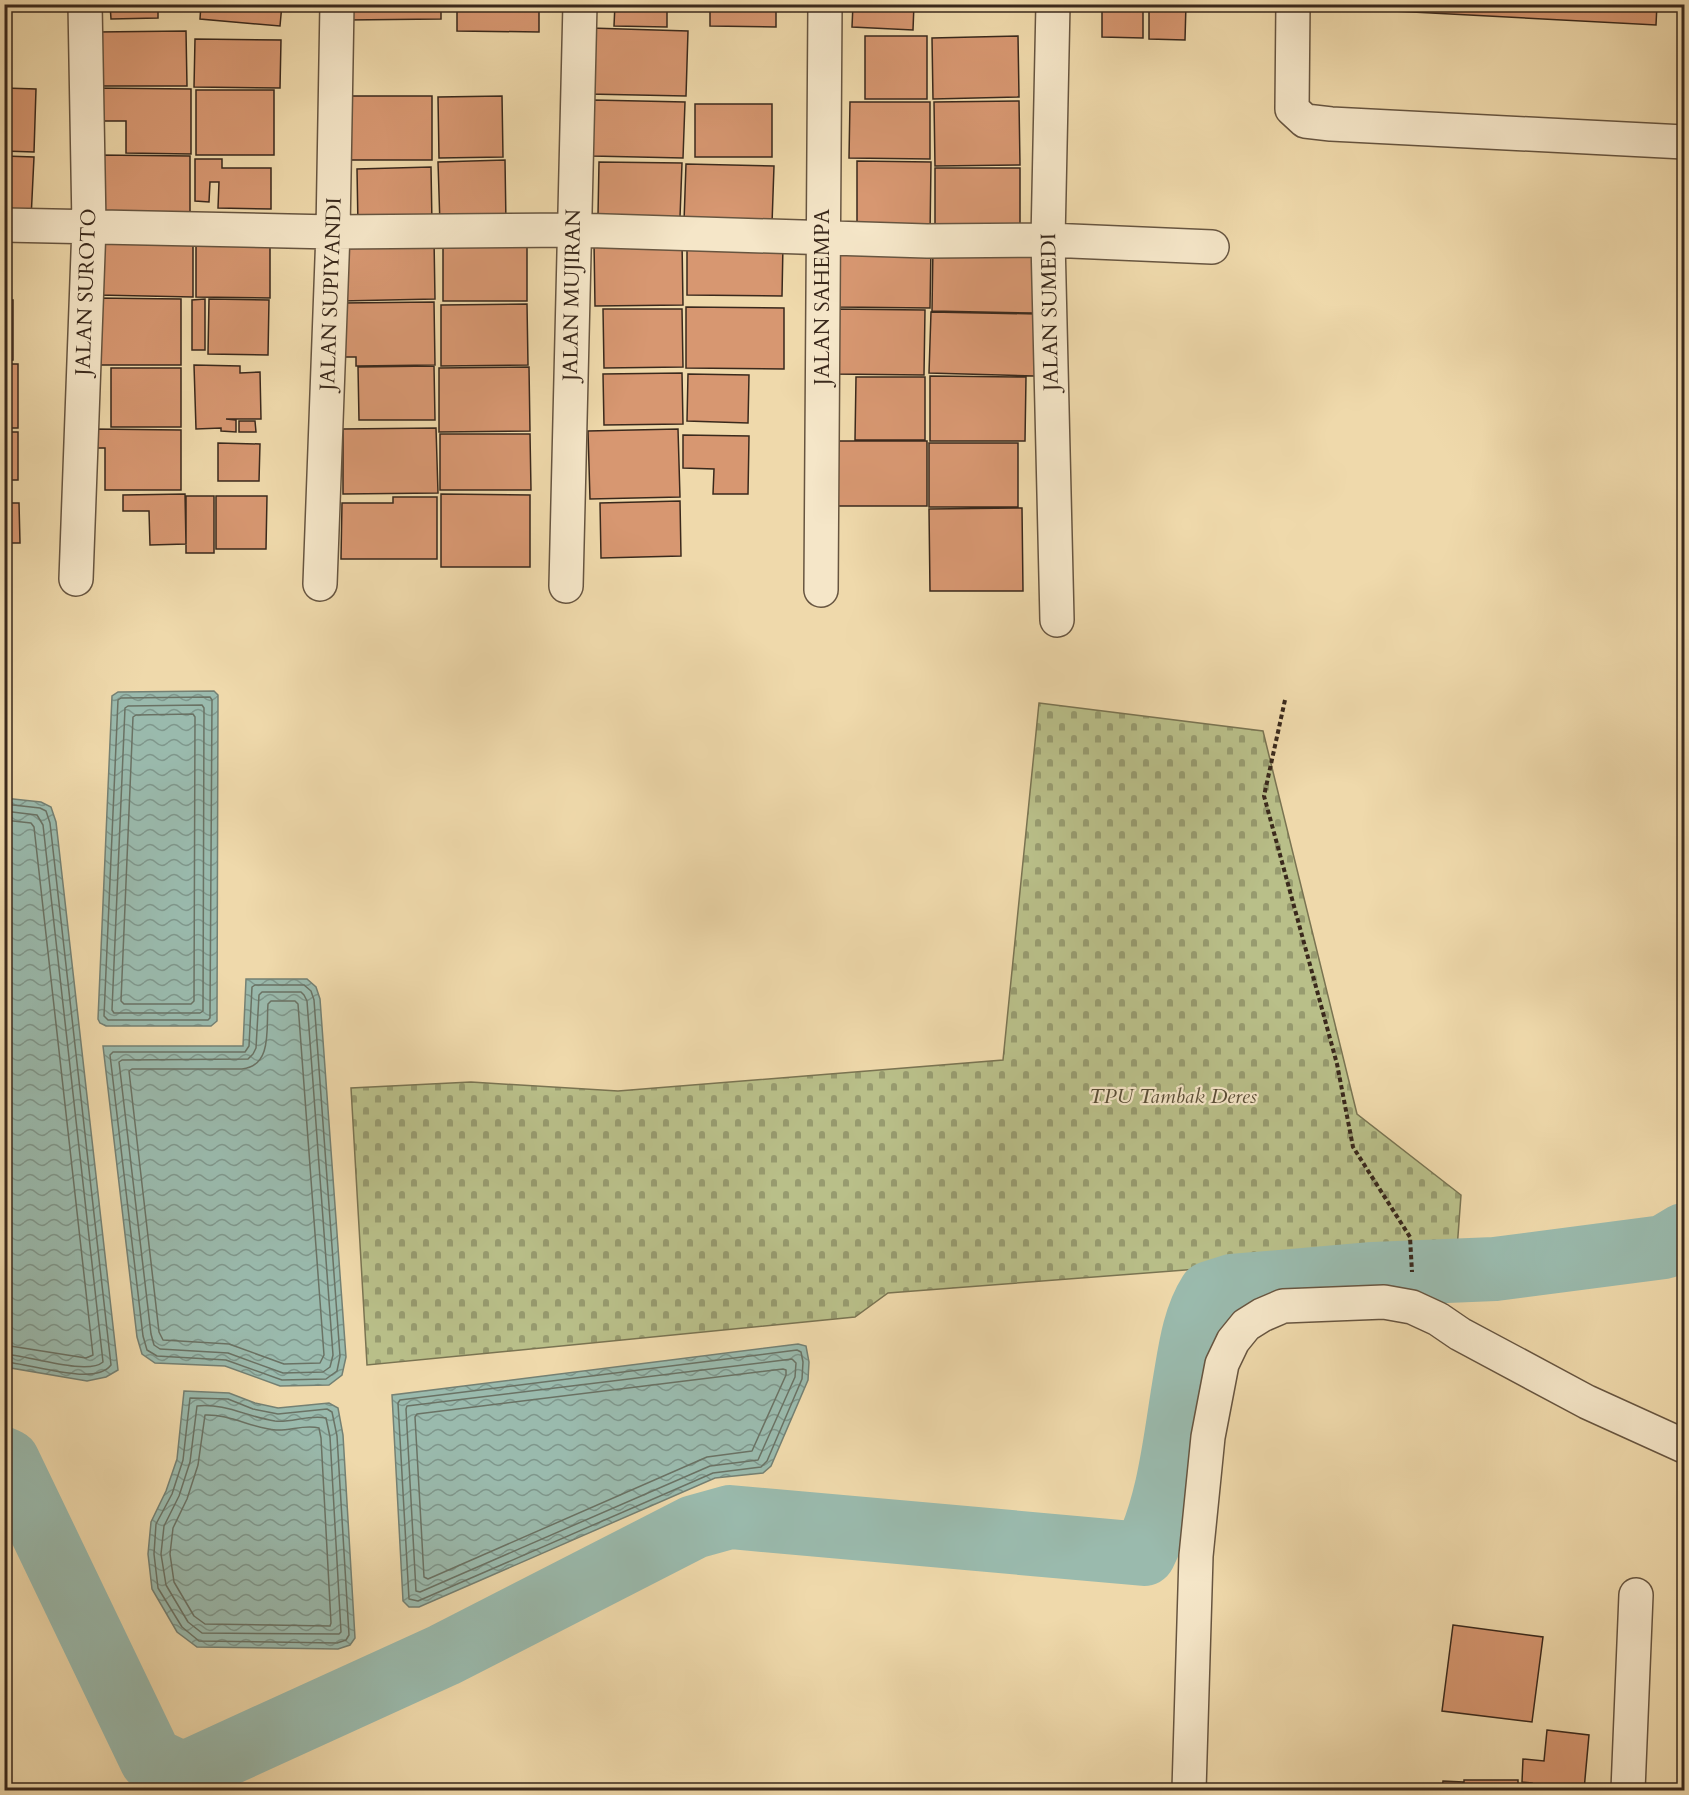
<svg xmlns="http://www.w3.org/2000/svg" width="1689" height="1795" font-family="Cardo,serif">
<style>
.cemetery{fill:url(#cemetery-stones);stroke:#7a7452;stroke-width:1.5}
.water{fill:url(#water-waves);stroke:#748073;stroke-width:1.5}
.lines{fill:none;stroke-linecap:round;stroke-linejoin:round}
.shore{stroke:#6a7264;stroke-width:1.5}
.river{stroke:#9abaad;stroke-width:64}
.building{fill:#d79771;stroke:#3a291c;stroke-width:1.5}
.minor-casing{stroke:#675540;stroke-width:36}
.path{stroke:#3a291c;stroke-width:4;stroke-dasharray:4.5 3;stroke-linecap:butt}
.minor{stroke:#f5e6c8;stroke-width:33}
.labels{text-anchor:middle;dominant-baseline:central;stroke-width:4.5;stroke-linejoin:round;paint-order:stroke}
.street-label{font-size:21px;fill:#3a291c;stroke:#f5e6c8}
.park-label{font-size:21px;font-style:italic;fill:#5a4e37;stroke:#f5e6c8}
</style>
<defs>
<pattern id="cemetery-stones" width="16" height="16" patternUnits="userSpaceOnUse" patternTransform="scale(1.5)"><rect width="16" height="16" fill="#b9bf89"/><path d="M2 7V4a2 2 0 0 1 4 0v3zM10 15v-3a2 2 0 0 1 4 0v3z" fill="#979b6f"/></pattern>
<pattern id="water-waves" width="16" height="10" patternUnits="userSpaceOnUse" patternTransform="scale(1.5)"><rect width="16" height="10" fill="#9abaad"/><path d="M0 5q4-4 8 0t8 0" fill="none" stroke="#7f978c"/></pattern>
</defs>
<rect width="100%" height="100%" fill="#efd9ab"/>
<filter id="stains"><feTurbulence type="fractalNoise" baseFrequency=".00333" numOctaves="4"/><feColorMatrix values="0 0 0 0 .2 0 0 0 0 .09 0 0 0 0 .02 0 0 0 .5 -.17"/></filter>
<radialGradient id="worn" r=".72"><stop offset=".6" stop-color="#630" stop-opacity="0"/><stop offset="1" stop-color="#630" stop-opacity=".3"/></radialGradient>
<path class="cemetery" d="M1039,703l224,28 94,383 104,81 -4,54 -569,44 -33,24 -488,48 -16,-277 120,-6 147,9 385,-31z"/>
<path class="water" d="M214,691l4,4 -1,326 -6,5h-105l-6,-3 -2,-4 14,-323 6,-4z
M4,798l37,4 10,5 5,15 62,548 -12,7 -19,4 -82,-14z
M246,979h61l9,8 4,12 26,358 -4,18 -13,10 -49,1 -55,-20 -70,-3 -13,-9 -5,-17 -34,-291h140z
M798,1344l8,2 3,16 -1,18 -37,86 -8,7 -48,5 -296,129h-10l-6,-6 -11,-206z
M184,1391l45,2 26,10 23,5 51,-5 9,5 5,27 12,203 -5,7 -12,4 -141,-2 -20,-15 -25,-43 -4,-35 3,-32 15,-31 11,-32z"/>
<g class="lines">
<path class="shore" d="M210,697l2,3 -2,318 -2,2h-100l-4,-4 14,-316 3,-2z
M202,705l2,3 -1,303 -3,2h-86l-2,-3 13,-302 3,-2z
M193,714l2,3 -1,284 -3,3h-67l-3,-3 12,-284 3,-2z
M4,804l36,4 6,3 4,12 61,542c-17,22 -81,-2 -107,-3
M4,811l33,4 6,10 60,537c-16,14 -76,-7 -99,-8
M4,820l27,3 3,4 59,528 -7,3 -82,-13
M255,985h49l7,6 3,9 26,356 -3,15 -11,8 -44,1 -56,-20 -69,-4 -10,-6 -4,-14 -33,-281 3,-3h132l4,-6 3,-59z
M262,992h39l3,3 3,6 26,354 -3,12 -7,5 -40,1 -55,-20 -68,-4 -6,-4 -3,-11 -32,-272 3,-2 126,-1 5,-5 3,-6 3,-53z
M271,1001h24l3,3 26,351 -4,8 -36,1 -55,-20 -66,-4 -4,-8 -30,-261 3,-2h110c31,-3 24,-42 26,-65z
M797,1350l4,2 2,10 -1,17 -35,82 -6,6 -48,6 -295,128 -9,-2 -11,-196 2,-3z
M792,1359l4,4 -1,14 -37,83 -48,6 -290,126 -4,-1 -10,-182 1,-3z
M783,1369l3,1v5l-34,76 -45,6 -279,122 -4,-2 -9,-160 2,-3z
M190,1398l38,1 25,10 25,5 49,-5 5,3 5,24 12,199 -3,5 -9,3 -138,-2 -17,-14 -24,-39 -4,-34 2,-30 16,-30 11,-34z
M197,1406c28,-3 51,11 78,15 16,2 35,-7 51,-3l4,19 11,195 -2,2 -137,-1 -14,-11 -22,-37 -5,-31 3,-28 15,-30 11,-34z
M205,1415c25,-1 46,13 71,15 14,1 29,-6 43,-2l2,10 10,185 -1,3 -125,-2 -11,-8 -20,-34 -4,-28 3,-26 14,-29 11,-34z"/>
<path class="river" d="M4,1459l4,2 143,298 32,15 261,-119 250,-128 36,-10 414,37c26,-53 31,-115 41,-174 5,-29 9,-62 25,-87l22,-7 141,-12 122,-5 169,-22 20,-12"/>
</g>
<path class="building" d="M110,4h48v14l-47,1z
M201,4h81l-2,22 -80,-7z
M346,4h95v15l-95,1z
M457,4h82v28l-82,-1z
M615,4h52v23l-53,-1z
M710,4h66v23l-66,-1z
M853,4h61l-1,26 -61,-3z
M1102,4h41v34l-41,-1z
M1149,4h37l-1,36 -36,-1z
M1319,4h338l-1,21 -338,-18z
M590,28l98,3 -2,65 -98,-2z
M186,31l1,55h-89l-1,-54z
M865,36h62v63h-62z
M1018,36l1,61 -86,2 -1,-61z
M195,39l86,1 -1,48 -86,-1z
M4,88l32,1 -2,63 -30,-1z
M93,88l98,1v65l-65,-1v-32h-33z
M196,90h78v65h-78z
M351,96h81v64h-82z
M502,96l1,61 -64,1 -1,-61z
M593,100l92,2 -2,56 -91,-2z
M1019,101l1,64 -85,1 -1,-64z
M850,102h80v57l-81,-1z
M695,104h77v53h-77z
M97,155l93,1v62h-93z
M4,156l30,1 -3,62 -27,-1z
M195,159h27v9h49v41l-53,-1 1,-26h-9l-1,20 -14,-1z
M505,160l1,64 -66,1 -2,-63z
M857,161l74,1 -1,73 -73,-1z
M599,162l83,1 -2,54 -82,-2z
M686,164l88,2 -2,58 -88,-2z
M431,167l1,58 -74,1 -1,-57z
M935,168h85v67l-85,1z
M98,229l95,1v67l-96,-2z
M196,235l74,2v61l-74,-1z
M434,239l1,60 -94,2 -1,-60z
M443,241l84,1v59h-84z
M682,241l1,64 -88,1 -1,-64z
M687,243l96,1 -1,52 -95,-1z
M838,244l93,2 -1,62 -92,-1z
M933,246l102,2 -1,65 -102,-2z
M94,298l87,1v66h-87z
M205,299v51h-13v-50z
M209,299l60,1 -1,55 -60,-1z
M4,300h9v60h-9z
M434,302l1,63 -79,1v-9h-12l-2,-54z
M527,304l1,61 -87,1v-61z
M686,307l98,1v61l-98,-1z
M603,309h79l1,58 -79,1z
M835,309l90,1 -1,65 -90,-1z
M931,312l106,2 -2,62 -106,-3z
M4,364h14v64h-14z
M194,365l46,1v7l20,-1 1,47h-35l10,1v12l-15,-1v-3l-25,1z
M434,366l1,54h-76l-1,-53z
M529,367l1,64 -91,1v-64z
M111,368h70v59h-70z
M682,373l1,51 -79,1 -1,-51z
M688,374l61,1 -1,48 -61,-2z
M930,376l96,1 -1,64h-95z
M856,377h69v63h-70z
M239,421h16l1,11h-17z
M436,428l2,65 -95,1v-65z
M92,429l89,1v60h-76v-42h-13z
M678,429l2,68 -90,2 -2,-68z
M4,432h14v48h-14z
M440,434h90l1,56h-91z
M683,435l66,1 -1,58h-35l1,-25 -31,-1z
M831,441h96v65h-96z
M218,443l42,1 -1,37h-41z
M929,443h89v64h-89z
M4,488h5v15h10l1,40h-16z
M185,494l1,50 -36,1 -1,-34h-26v-16z
M441,494l89,1v72h-89z
M186,496h28v57h-28z
M216,496h51l-1,53h-50z
M393,497h44v62h-96l1,-56h51z
M680,501l1,55 -80,2 -1,-55z
M1022,508l1,83h-93l-1,-82z
M1453,1625l90,12 -11,85 -90,-11z
M1547,1730l42,5 -5,55h-52v-7l-10,-1 1,-23 21,2z
M1464,1780h54v10h-54z
M1443,1781l20,1v8h-21z"/>
<g class="lines">
<defs>
<path id="minor" d="M1053,4l-5,236 9,380
M1293,4l-1,105 13,12 26,3 353,18
M4,225l329,7 241,-2 353,11 121,-1 164,7
M76,579l13,-353 -4,-222
M320,584l13,-352 4,-228
M566,586l14,-582
M821,590l4,-586
M1189,1790l7,-234 12,-119 14,-73 11,-23 13,-16 16,-10 21,-9 101,-4 28,5 26,12 22,15 127,68 97,44
M1628,1790l8,-195"/>
</defs>
<use href="#minor" class="minor-casing"/>
<path class="path" d="M1285,700l-21,96 73,268 16,83 57,90 2,35"/>
<use href="#minor" class="minor"/>
</g>
<g class="labels">
<g class="street-label">
<text transform="translate(86 292) rotate(-88)">JALAN SUROTO</text>
<text transform="translate(331 294) rotate(-88)">JALAN SUPIYANDI</text>
<text transform="translate(572 295) rotate(-89)">JALAN MUJIRAN</text>
<text transform="translate(822 297) rotate(-90)">JALAN SAHEMPA</text>
<text transform="translate(1050 312) rotate(-91)">JALAN SUMEDI</text>
</g>
<g class="park-label">
<text x="1173" y="1096">TPU Tambak Deres</text>
</g>
</g>
<rect width="1689" height="1795" fill="none" stroke="#efd9ab" stroke-width="24"/>
<rect x="6" y="6" width="1677" height="1783" fill="none" stroke="#3a291c" stroke-width="3"/>
<rect x="12" y="12" width="1665" height="1771" fill="none" stroke="#3a291c" stroke-width="1.5"/>
<rect width="100%" height="100%" filter="url(#stains)"/>
<rect width="100%" height="100%" fill="url(#worn)"/>
</svg>
